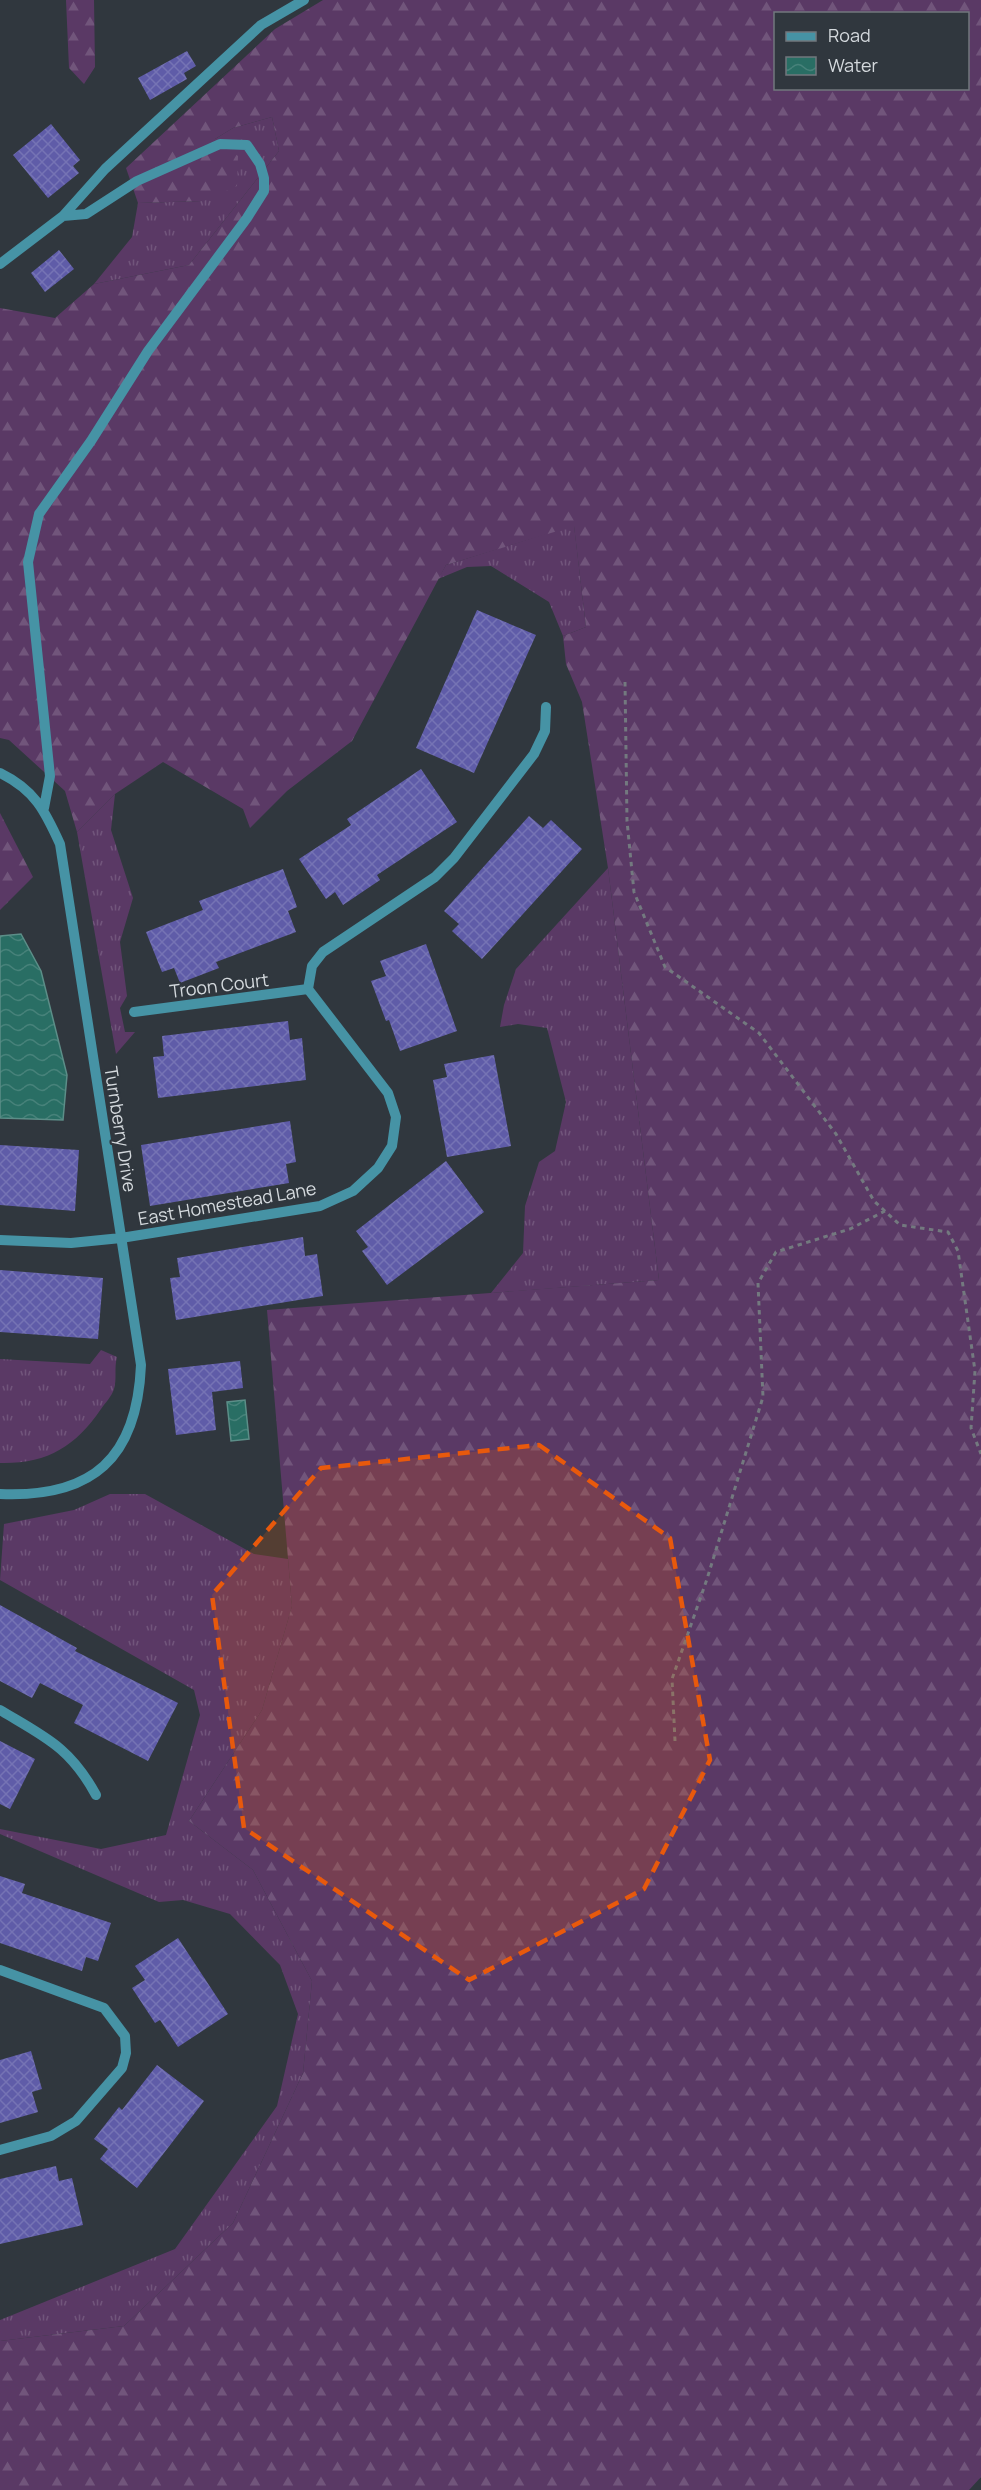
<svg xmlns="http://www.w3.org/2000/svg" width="981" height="2490" font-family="Manrope,sans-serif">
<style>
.grass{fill:url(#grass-tufts)}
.forest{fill:url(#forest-firs);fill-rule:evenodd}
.water{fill:url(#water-waves);stroke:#5c8e88;stroke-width:1.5}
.building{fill:url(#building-cross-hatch)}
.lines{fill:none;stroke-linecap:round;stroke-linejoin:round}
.path{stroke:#73797f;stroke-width:3;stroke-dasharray:4.5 4.5;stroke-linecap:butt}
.minor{stroke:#4693a5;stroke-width:10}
.marked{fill:#e8590c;fill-opacity:0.2;stroke:#e8590c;stroke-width:4.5;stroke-dasharray:12 8;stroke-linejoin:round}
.labels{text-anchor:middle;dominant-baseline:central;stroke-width:4.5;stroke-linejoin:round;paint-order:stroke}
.street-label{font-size:18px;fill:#d4d9dd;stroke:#30373e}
</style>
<defs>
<pattern id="grass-tufts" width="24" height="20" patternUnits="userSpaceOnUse" patternTransform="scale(1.5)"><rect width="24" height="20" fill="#5a3965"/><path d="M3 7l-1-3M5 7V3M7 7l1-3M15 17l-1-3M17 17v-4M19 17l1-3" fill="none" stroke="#71557b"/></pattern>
<pattern id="forest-firs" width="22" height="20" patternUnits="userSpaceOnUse" patternTransform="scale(1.5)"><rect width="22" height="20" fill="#5a3965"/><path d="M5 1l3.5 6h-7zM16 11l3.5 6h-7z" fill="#71557b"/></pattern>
<pattern id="water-waves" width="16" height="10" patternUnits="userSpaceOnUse" patternTransform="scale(1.5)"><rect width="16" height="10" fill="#296e64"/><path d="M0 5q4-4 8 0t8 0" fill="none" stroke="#47827a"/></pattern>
<pattern id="building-cross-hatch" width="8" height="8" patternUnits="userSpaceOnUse" patternTransform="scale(1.5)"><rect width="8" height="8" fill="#5f5ca8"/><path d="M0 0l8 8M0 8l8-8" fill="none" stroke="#7573b4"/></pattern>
</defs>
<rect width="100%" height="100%" fill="#30373e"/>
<path class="grass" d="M272,117l7,34 -90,114 -95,19 38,-47 6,-34 65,-2 12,-62 18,-11z
M574,525l12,102 -23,9 -14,-34 -58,-36 -24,1 -29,12 8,-14z
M115,794l-4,36 22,68 -13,44 7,54 -7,12 5,24h10l-19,22 -39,-222z
M608,868l51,412 -168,13 32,-40 2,-47 14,-44 16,-11 11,-49 -19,-74 -29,-4 -18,3 4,-22 12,-36z
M101,1350l16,7c-3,11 0,22 -3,32 -2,7 -9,14 -13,20 -26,38 -54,55 -101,54v-104l90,5z
M110,1494h35l109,60 34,5 4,47 -30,104 -73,111 64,49 59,111 -9,92 -70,150 -109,103 -124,15v-21l175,-71 102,-143 21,-92 -18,-49 -50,-51 -47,-14 -24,2 -159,-68v-5l101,20 65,-14 34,-120 -6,-25 -194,-110 4,-56 70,-14z"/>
<path class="forest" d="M66,0h28l1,67 -11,17 -15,-16z
M323,0h658v2477l-12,13h-969v-149l124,-15 109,-103 70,-150 9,-92 -59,-111 -64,-49 73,-111 30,-104 -25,-296 392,-30 -51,-412 -26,-166 -16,-38 -3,-28 23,-9 -12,-101 -128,39 -94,176 -65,50 -37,37 -7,-19 -80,-47 -48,32 -38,38 -12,-41 -56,-51 -9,-2v-430l55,10 39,-34 95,-19 90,-114 -7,-34 -39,11 -18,11 23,17 -1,30 -33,15 -66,2 -12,-35 149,-139zM776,14h192v74h-192z
M0,813l33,64 -33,33z"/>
<path class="water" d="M21,934l20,37 26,104 -4,45 -63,-2v-182z
M245,1400l4,39 -18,2 -4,-39z"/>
<path class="building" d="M187,51l9,15 -12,7 3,6 -37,21 -12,-22z
M51,124l29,36 -7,6 6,7 -31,25 -35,-43z
M59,250l15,19 -29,23 -14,-19z
M477,610l59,25 -62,138 -58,-25z
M421,769l36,53 -80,53 3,5 -37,25 -8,-13 -9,7 -27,-40 52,-34 -4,-6z
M529,816l14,12 8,-8 31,29 -100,110 -30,-28 7,-7 -15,-13z
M283,869l14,38 -9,4 8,21 -80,30 3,6 -39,15 -6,-15 -12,4 -16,-40 57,-22 -4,-9z
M426,944l31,87 -57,20 -11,-31 -3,1 -15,-40 15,-5 -6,-15z
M288,1021l2,19 12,-2 4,42 -148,18 -5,-41 11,-1 -2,-20z
M494,1055l17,91 -64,11 -14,-77 14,-3 -3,-13z
M290,1121l6,41 -10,2 3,19 -139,23 -9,-61z
M0,1145l79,5 -4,61 -75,-6z
M446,1161l38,51 -97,73 -25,-34 6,-4 -12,-16z
M303,1237l2,19 12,-2 6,42 -147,24 -6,-42 10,-1 -3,-19z
M0,1270l103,8 -5,61 -98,-7z
M240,1361l3,27 -31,4 4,38 -40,5 -8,-66z
M0,1605l77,43 -2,3 103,52 -30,58 -74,-38 9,-18 -43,-22 -8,15 -32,-17z
M0,1741l35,18 -25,50 -10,-5z
M0,1876l25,8 -3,9 89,30 -13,38 -12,-4 -4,14 -82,-28z
M178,1938l50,76 -50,33 -18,-27 -5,3 -23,-35 13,-8 -10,-14z
M31,2051l11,38 -10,3 6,20 -38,11v-63z
M157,2065l47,36 -67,87 -37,-29 8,-10 -14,-10 25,-32 3,3z
M56,2166l3,15 13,-3 11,47 -83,19v-65z"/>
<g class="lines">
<path class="path" d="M625,682l2,139 7,71 31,75 94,66 77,101 38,67 26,24 48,7 10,19 17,120 -4,57 10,26
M675,1741l-3,-62 35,-100 56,-182 -5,-114 18,-31 74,-23 35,-18"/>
<path class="minor" d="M0,264l63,-48 42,-47 156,-144 43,-25
M0,773c35,17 45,38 60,71l81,521c-4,93 -48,133 -141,129
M44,808l6,-32 -22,-214 11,-48 52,-73 57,-90 99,-133 17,-27v-13l-4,-14 -13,-19 -27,-1 -83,37 -51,33 -23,2
M134,1012l174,-23
M0,1240l71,3 50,-5 199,-32 33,-15 25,-23 14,-22 4,-29 -8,-24 -80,-104 4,-23 11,-14 112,-75 19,-19 80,-104 11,-23 1,-24
M0,1710c45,27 70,37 96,85
M0,1970l104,38 21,28 1,17 -4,15 -46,53 -25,15 -51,14"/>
</g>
<path class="marked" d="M539,1445l131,93 40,222 -66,129 -175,91 -225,-152 -32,-233 109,-127z"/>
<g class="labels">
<g class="street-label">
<text transform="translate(219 985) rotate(-7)">Troon Court</text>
<text transform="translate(121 1129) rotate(81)">Turnberry Drive</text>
<text transform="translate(227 1203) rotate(-10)">East Homestead Lane</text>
</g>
</g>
<rect x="774" y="12" width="195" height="78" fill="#30373e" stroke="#72787e" stroke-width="1.5"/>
<rect x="786" y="32" width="30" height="9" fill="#4693a5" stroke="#72787e" stroke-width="1.5"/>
<text x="828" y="42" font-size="18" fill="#d4d9dd">Road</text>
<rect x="786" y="57" width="30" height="18" fill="url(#water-waves)" stroke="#72787e" stroke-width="1.5"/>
<text x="828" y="72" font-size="18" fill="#d4d9dd">Water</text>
</svg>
